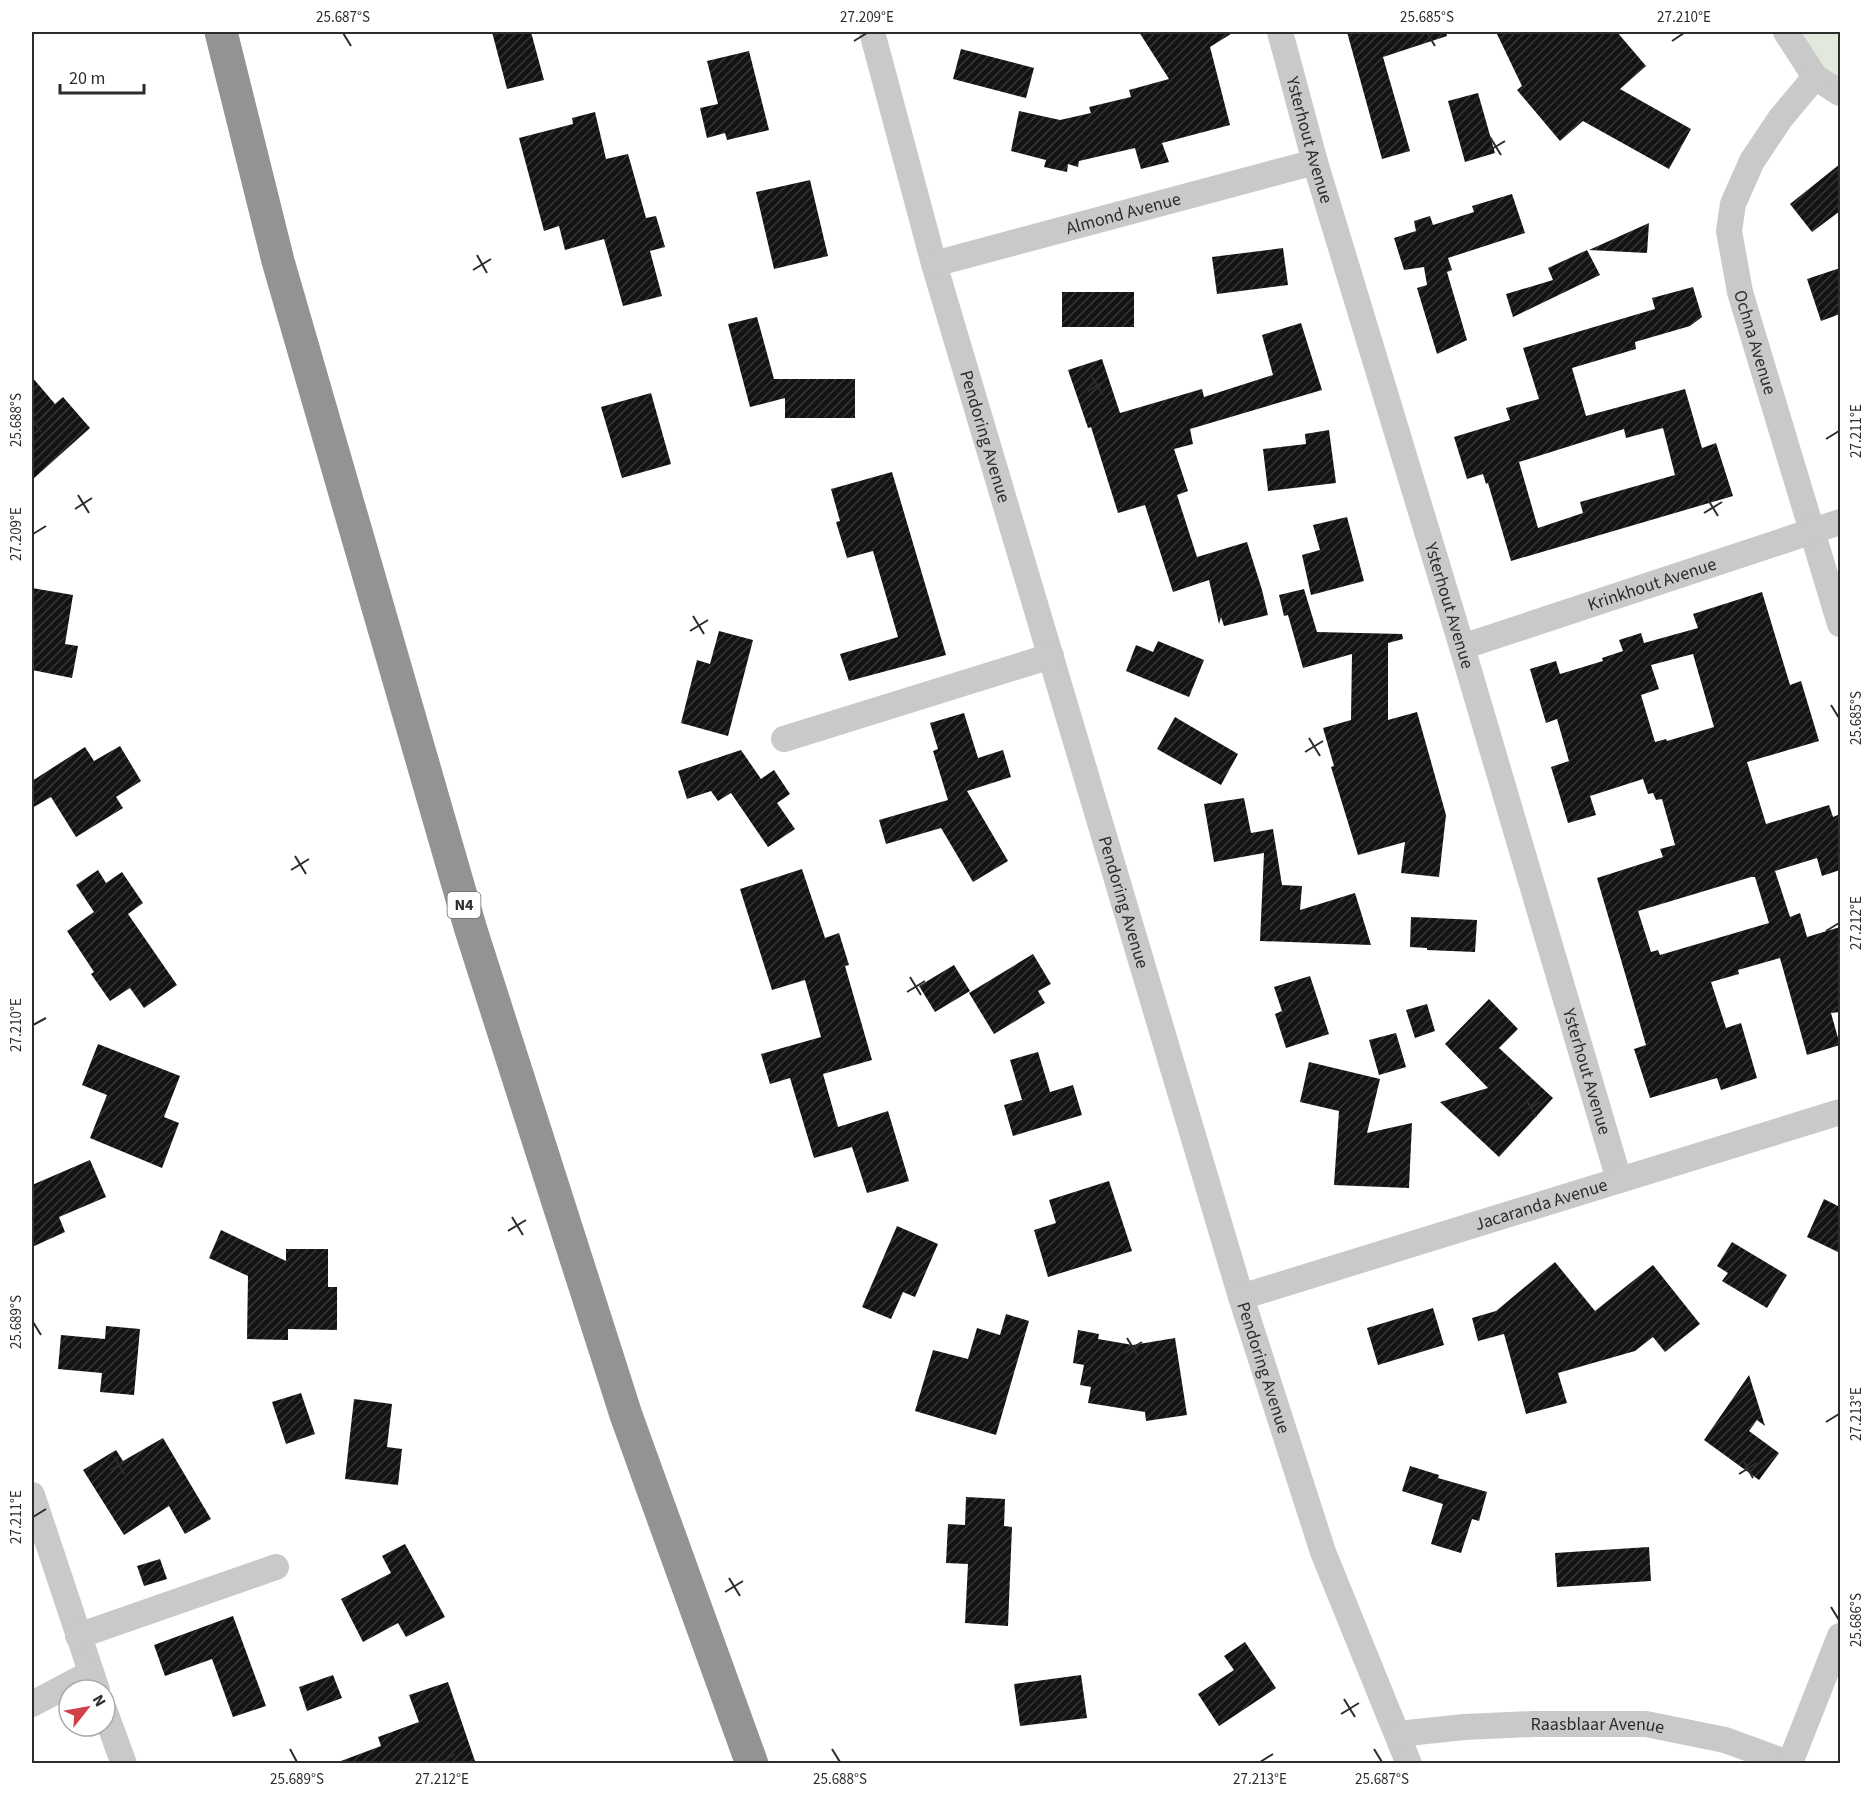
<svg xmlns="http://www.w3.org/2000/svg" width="1872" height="1795" font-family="'Source Sans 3',sans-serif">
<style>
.green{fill:#e2e8db}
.building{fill:url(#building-hatch);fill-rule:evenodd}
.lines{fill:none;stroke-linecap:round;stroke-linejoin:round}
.street{stroke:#c9c9c9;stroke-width:26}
.highway{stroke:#939393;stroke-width:33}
.ticks{fill:none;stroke:#2c2c2c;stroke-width:2}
.labels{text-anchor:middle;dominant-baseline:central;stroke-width:6;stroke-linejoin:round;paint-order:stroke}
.shield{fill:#fff;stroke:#6b6b6b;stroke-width:1.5}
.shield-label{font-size:16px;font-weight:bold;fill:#2c2c2c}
.street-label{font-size:18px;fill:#2c2c2c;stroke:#fff}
.neatline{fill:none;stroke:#2c2c2c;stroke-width:2}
.ticks-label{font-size:15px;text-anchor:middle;fill:#2c2c2c}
</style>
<defs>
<pattern id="building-hatch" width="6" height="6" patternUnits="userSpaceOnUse" patternTransform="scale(1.5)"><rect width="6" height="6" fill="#131313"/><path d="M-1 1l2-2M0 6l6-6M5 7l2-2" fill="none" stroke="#363636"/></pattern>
</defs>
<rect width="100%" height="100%" fill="#fff"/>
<path class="green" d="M1776,32h64v66z"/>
<path class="building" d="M492,32h39l13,48 -37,9z
M1139,32h95l-24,15 20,78 -68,18 7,19 -28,7 -6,-21 -56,13 -1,6 -10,-3 -1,8 -23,-5 2,-7 -35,-9 8,-40 41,9 31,-7 -2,-6 42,-10 -2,-7 40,-11z
M1347,32h99l1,4 -64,21 27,94 -28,8z
M1496,32h121l29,34 -26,23 71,40 -22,40 -86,-48 -23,20 -43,-51 5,-4z
M961,49l73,19 -8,30 -73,-19z
M749,51l20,79 -42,10 -2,-7 -18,5 -7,-30 18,-4 -11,-43z
M1478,93l17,60 -30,9 -17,-61z
M595,112l11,47 22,-5 18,64 10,-2 9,31 -15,4 12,45 -39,10 -19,-67 -39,11 -6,-24 -15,5 -25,-93 54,-14 -1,-6z
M1840,164v47l-28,21 -22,-28z
M810,180l18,76 -54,13 -18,-77z
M1512,194l13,39 -77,25 4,12 -5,2 20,68 -30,14 -20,-66 10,-3 -3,-18 -20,3 -10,-32 22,-7 -2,-10 16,-5 3,9 41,-13 -2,-6z
M1649,223l-2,30 -58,-3z
M1283,248l5,37 -71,9 -5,-37z
M1587,250l13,25 -87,42 -7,-23 47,-14 -5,-12z
M1840,268v46l-19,7 -14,-42z
M1693,287l9,30 -12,9 -55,16 1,7 -64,19 14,48 99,-27 17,59 14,-5 17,53 -222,65 -23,-78 -2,1 -3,-10 -16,5 -13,-42 56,-17 -4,-12 33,-9 -16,-51 132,-39 -3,-11zM1663,428l12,47 -95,27 3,11 -45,15 -19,-66 105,-33 2,9z
M1062,292h72v35h-72z
M757,317l17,62h81v39h-70v-20l-35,9 -22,-83z
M1301,323l21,67 -132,39 3,15 -19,5 14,42 -11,4 20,62 50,-15 15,48 6,25 -44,11 -3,-9 -2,7 -10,-44 -36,12 -28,-87 -27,8 -27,-86 -3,1 -20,-58 34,-11 18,54 82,-24 2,8 69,-22 -11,-40z
M32,377l23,27 8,-7 27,31 -58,52z
M651,393l20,71 -49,14 -21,-71z
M1329,430l7,53 -68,8 -5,-42 43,-5 -1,-10z
M892,472l54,183 -97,26 -9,-27 58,-17 -25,-86 -26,7 -11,-36 4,-1 -9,-32z
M1347,517l17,64 -53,14 -9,-40 18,-5 -7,-25z
M32,588l41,7 -8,49 13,2 -6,32 -40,-8z
M1304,589l13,43 85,2 1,5 -15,4v77l29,-8 29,103 -7,62 -38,-4 4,-31 -47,13 -27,-88 3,-1 -11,-38 28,-8 1,-66 -49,14 -15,-53 -4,1 -5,-21z
M1762,592l28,93 11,-4 18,60 -72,21 19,62 63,-19 4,12 7,-3v56l-18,6 -5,-18 -42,13 15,46 10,-4 7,24 33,-10v85l-9,1 9,32 -33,10 -27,-97 -42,12 1,4 -28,8 15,46 15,-5 16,55 -36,12 -4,-12 -67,20 -16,-49 12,-4 -49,-167 66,-21 -3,-8 15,-4 -13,-46 -6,1 -3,-7 -5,1 -5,-15 -53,17 6,19 -28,8 -17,-56 18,-6 -12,-42 -11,4 -16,-54 26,-8 4,13 43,-13 -1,-3 21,-7 -4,-11 22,-7 3,10 54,-15 -5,-14zM1693,654l21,73 -47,14 -1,-2 -11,3 -14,-47 18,-6 -8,-24zM1751,877h4l14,46 -109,32 -2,-5 -7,2 -13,-41z
M719,631l34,9 -25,96 -47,-13 16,-63 13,4z
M1158,641l46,19 -15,37 -63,-26 10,-26 17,7z
M964,713l14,45 25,-8 8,27 -44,14 41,70 -35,21 -32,-54 -55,16 -7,-24 69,-20 -15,-49 5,-2 -8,-26z
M1175,717l63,37 -17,31 -64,-36z
M120,746l21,35 -25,16 7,11 -47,29 -25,-40 -19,11v-27l53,-34 9,14z
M741,750l20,29 13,-9 16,24 -13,9 18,26 -27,18 -37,-54 -13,8 -7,-10 -24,8 -9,-28z
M1244,798l7,35 22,-4 9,56 20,1 -2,24 55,-17 16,52 -111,-4 4,-88 -50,9 -10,-58z
M802,869l23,69 14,-5 10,32 -4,1 27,94 -49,14 15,53 50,-16 21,70 -42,12 -15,-46 -38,11 -24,-80 -20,6 -9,-30 60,-17 -16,-57 -33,10 -32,-101z
M98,870l8,13 16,-11 21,31 -15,11 49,71 -33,23 -14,-20 -20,13 -19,-27 3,-2 -27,-41 27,-19 -18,-27z
M1411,917l66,3 -2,32 -48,-2v-2l-17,-1z
M1033,954l18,30 -13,7 7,12 -51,31 -25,-41z
M954,965l16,26 -35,21 -16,-26z
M1310,976l19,58 -43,14 -11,-34 7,-3 -8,-24z
M1489,999l29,30 -19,19 54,50 -54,59 -59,-55 48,-14 -43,-44z
M1427,1004l8,27 -20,7 -9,-28z
M1396,1033l10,34 -27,8 -10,-35z
M98,1044l82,32 -16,41 15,6 -17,45 -72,-30 17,-43 -25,-10z
M1038,1052l12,40 23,-7 9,30 -69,21 -9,-31 18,-5 -12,-40z
M1309,1062l71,17 -13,54 45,-10 -3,65 -75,-3 5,-74 -39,-9z
M90,1160l16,37 -47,20 6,15 -33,15v-62z
M1109,1181l23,70 -84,26 -14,-47 22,-7 -7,-23z
M1824,1199l16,8v46l-33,-16z
M897,1226l41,18 -23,53 -12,-5 -12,27 -29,-12z
M221,1230l65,31v-12h42v38h9v43l-49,-1v11l-41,-1 1,-63 -39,-18z
M1732,1242l55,33 -20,33 -45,-27 6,-8 -11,-7z
M1555,1262l40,49 58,-46 47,59 -35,28 -12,-15 -18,14 -77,22 9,30 -41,11 -22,-80 -26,7 -6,-23 24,-7z
M1433,1308l11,37 -66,20 -11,-37z
M1006,1314l23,7 -33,114 -81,-24 18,-61 35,9 9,-31 23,7z
M106,1326l34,3 -6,66 -34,-3 2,-19 -44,-4 3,-34 44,4z
M1078,1330l21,4 -1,5 35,6 42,-7 12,77 -41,6 -1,-9 -57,-9 3,-16 -11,-2 4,-20 -11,-2z
M1749,1375l16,51 -8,-6 -8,11 30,22 -20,27 -55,-40z
M301,1393l14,41 -29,10 -14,-42z
M354,1399l38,5 -5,43 15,2 -4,36 -53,-6z
M163,1438l48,81 -26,15 -16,-28 -45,29 -41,-65 33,-20 7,11z
M1410,1466l29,9 -1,3 49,14 -8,29 -7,-2 -11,34 -30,-9 12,-40 -41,-13z
M966,1497l39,2 -1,27 8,1 -4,99 -43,-3 3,-59 -22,-1 2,-39 17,1z
M405,1544l40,73 -39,20 -8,-14 -35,19 -22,-43 50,-26 -9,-17z
M1649,1547l2,34 -94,6 -2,-34z
M160,1559l7,20 -23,7 -7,-20z
M233,1616l33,90 -33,11 -21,-58 -47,17 -11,-31z
M1245,1642l31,46 -57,38 -21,-32 36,-24 -10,-14z
M333,1675l9,23 -35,13 -8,-24z
M1081,1675l6,43 -67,8 -6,-42z
M448,1682l28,82h-134l-1,-3 40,-15 -3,-9 41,-15 -10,-27z"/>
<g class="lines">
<g class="street">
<path id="s1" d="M872,32l62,232 307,1033 82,255 86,212"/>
<path id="s2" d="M1280,32l35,130 147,485 157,533"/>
<path d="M1786,32l29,45 25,16"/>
<path id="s3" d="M1815,77l-35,42 -28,42 -19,43 -4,27 11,61 100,332"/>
<path id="s4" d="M934,264l381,-102"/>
<path id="s5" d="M1462,647l378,-125"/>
<path d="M784,739l267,-83"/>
<path id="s6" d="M1241,1297l599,-185"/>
<path d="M32,1495l65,195"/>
<path d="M78,1636l198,-69"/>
<path d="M32,1704l59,-31"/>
<path d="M105,1712l19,52"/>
<path id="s7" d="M1398,1734l66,-7 70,-3h112l79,16 66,24"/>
<path d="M1790,1763l50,-127"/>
</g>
<path class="highway" d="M221,32l57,229 193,669 155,485 126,349"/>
</g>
<path class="ticks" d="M343,33l8,13M1427,33l8,13M854,41l13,-8M1672,41l12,-8M1490,137l11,18M1487,152l18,-11M477,255l10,18M473,270l18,-11M1092,377l11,18M1088,391l18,-11M33,420l8,12M1826,439l13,-8M78,495l11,18M1707,498l11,18M75,509l17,-11M1704,513l18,-11M33,534l13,-8M693,616l11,18M690,631l18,-11M1831,705l8,13M1309,738l11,18M1305,752l18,-11M295,856l11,18M291,870l18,-11M1826,931l13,-8M910,977l11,18M907,992l18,-11M33,1025l13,-7M1526,1099l10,18M1522,1113l18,-11M512,1217l11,18M508,1231l18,-11M33,1322l8,13M1127,1338l11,18M1124,1353l18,-11M1826,1422l13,-8M114,1456l10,18M1743,1460l10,18M110,1470l18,-10M1739,1474l18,-11M33,1517l13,-8M729,1578l11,18M725,1592l18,-11M1831,1607l8,13M1344,1699l11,18M1341,1714l18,-11M290,1749l7,13M832,1749l8,13M1374,1749l8,13M442,1762l13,-8M1260,1762l13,-8"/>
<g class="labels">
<rect class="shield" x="447.5" y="892" width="33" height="26" rx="4.5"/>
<g class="shield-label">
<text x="464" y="905">N4</text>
</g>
<g class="street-label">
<text stroke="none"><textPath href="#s2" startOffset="112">Ysterhout Avenue</textPath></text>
<text stroke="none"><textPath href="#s4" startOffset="196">Almond Avenue</textPath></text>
<text stroke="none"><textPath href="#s3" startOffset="294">Ochna Avenue</textPath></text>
<text stroke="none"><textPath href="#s1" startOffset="420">Pendoring Avenue</textPath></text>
<text stroke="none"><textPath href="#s5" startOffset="200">Krinkhout Avenue</textPath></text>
<text stroke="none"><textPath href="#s2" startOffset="598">Ysterhout Avenue</textPath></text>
<text stroke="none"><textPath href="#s1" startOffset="906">Pendoring Avenue</textPath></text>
<text stroke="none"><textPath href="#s2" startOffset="1084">Ysterhout Avenue</textPath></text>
<text stroke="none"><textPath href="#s6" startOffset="314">Jacaranda Avenue</textPath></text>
<text stroke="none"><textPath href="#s1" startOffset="1392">Pendoring Avenue</textPath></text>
<text stroke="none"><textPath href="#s7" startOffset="200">Raasblaar Avenue</textPath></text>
</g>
</g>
<rect width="1872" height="1795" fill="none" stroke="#ffffff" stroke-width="66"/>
<g transform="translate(87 1708) rotate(59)"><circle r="28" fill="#ffffff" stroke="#ababab" stroke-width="1.5"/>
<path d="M0-4.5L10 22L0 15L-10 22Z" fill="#d04149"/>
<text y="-9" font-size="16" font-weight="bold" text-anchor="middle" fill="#2c2c2c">N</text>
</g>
<path d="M60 84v9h84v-9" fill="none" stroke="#2c2c2c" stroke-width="3"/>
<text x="69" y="84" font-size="18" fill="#2c2c2c" stroke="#ffffff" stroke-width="4.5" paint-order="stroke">20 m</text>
<rect x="33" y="33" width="1806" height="1729" class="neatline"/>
<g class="ticks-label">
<text x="343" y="22">25.687°S</text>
<text x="867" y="22">27.209°E</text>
<text x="1427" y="22">25.685°S</text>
<text x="1684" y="22">27.210°E</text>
<text transform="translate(16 420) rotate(-90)" y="5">25.688°S</text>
<text transform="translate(1856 431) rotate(-90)" y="5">27.211°E</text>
<text transform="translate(16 534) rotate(-90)" y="5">27.209°E</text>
<text transform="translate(1856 718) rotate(-90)" y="5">25.685°S</text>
<text transform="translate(1856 923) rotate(-90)" y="5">27.212°E</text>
<text transform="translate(16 1025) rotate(-90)" y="5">27.210°E</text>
<text transform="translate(16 1322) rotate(-90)" y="5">25.689°S</text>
<text transform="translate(1856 1414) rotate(-90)" y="5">27.213°E</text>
<text transform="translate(16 1517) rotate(-90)" y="5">27.211°E</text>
<text transform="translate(1856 1620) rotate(-90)" y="5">25.686°S</text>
<text x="297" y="1784">25.689°S</text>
<text x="442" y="1784">27.212°E</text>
<text x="840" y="1784">25.688°S</text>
<text x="1260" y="1784">27.213°E</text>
<text x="1382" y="1784">25.687°S</text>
</g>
</svg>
